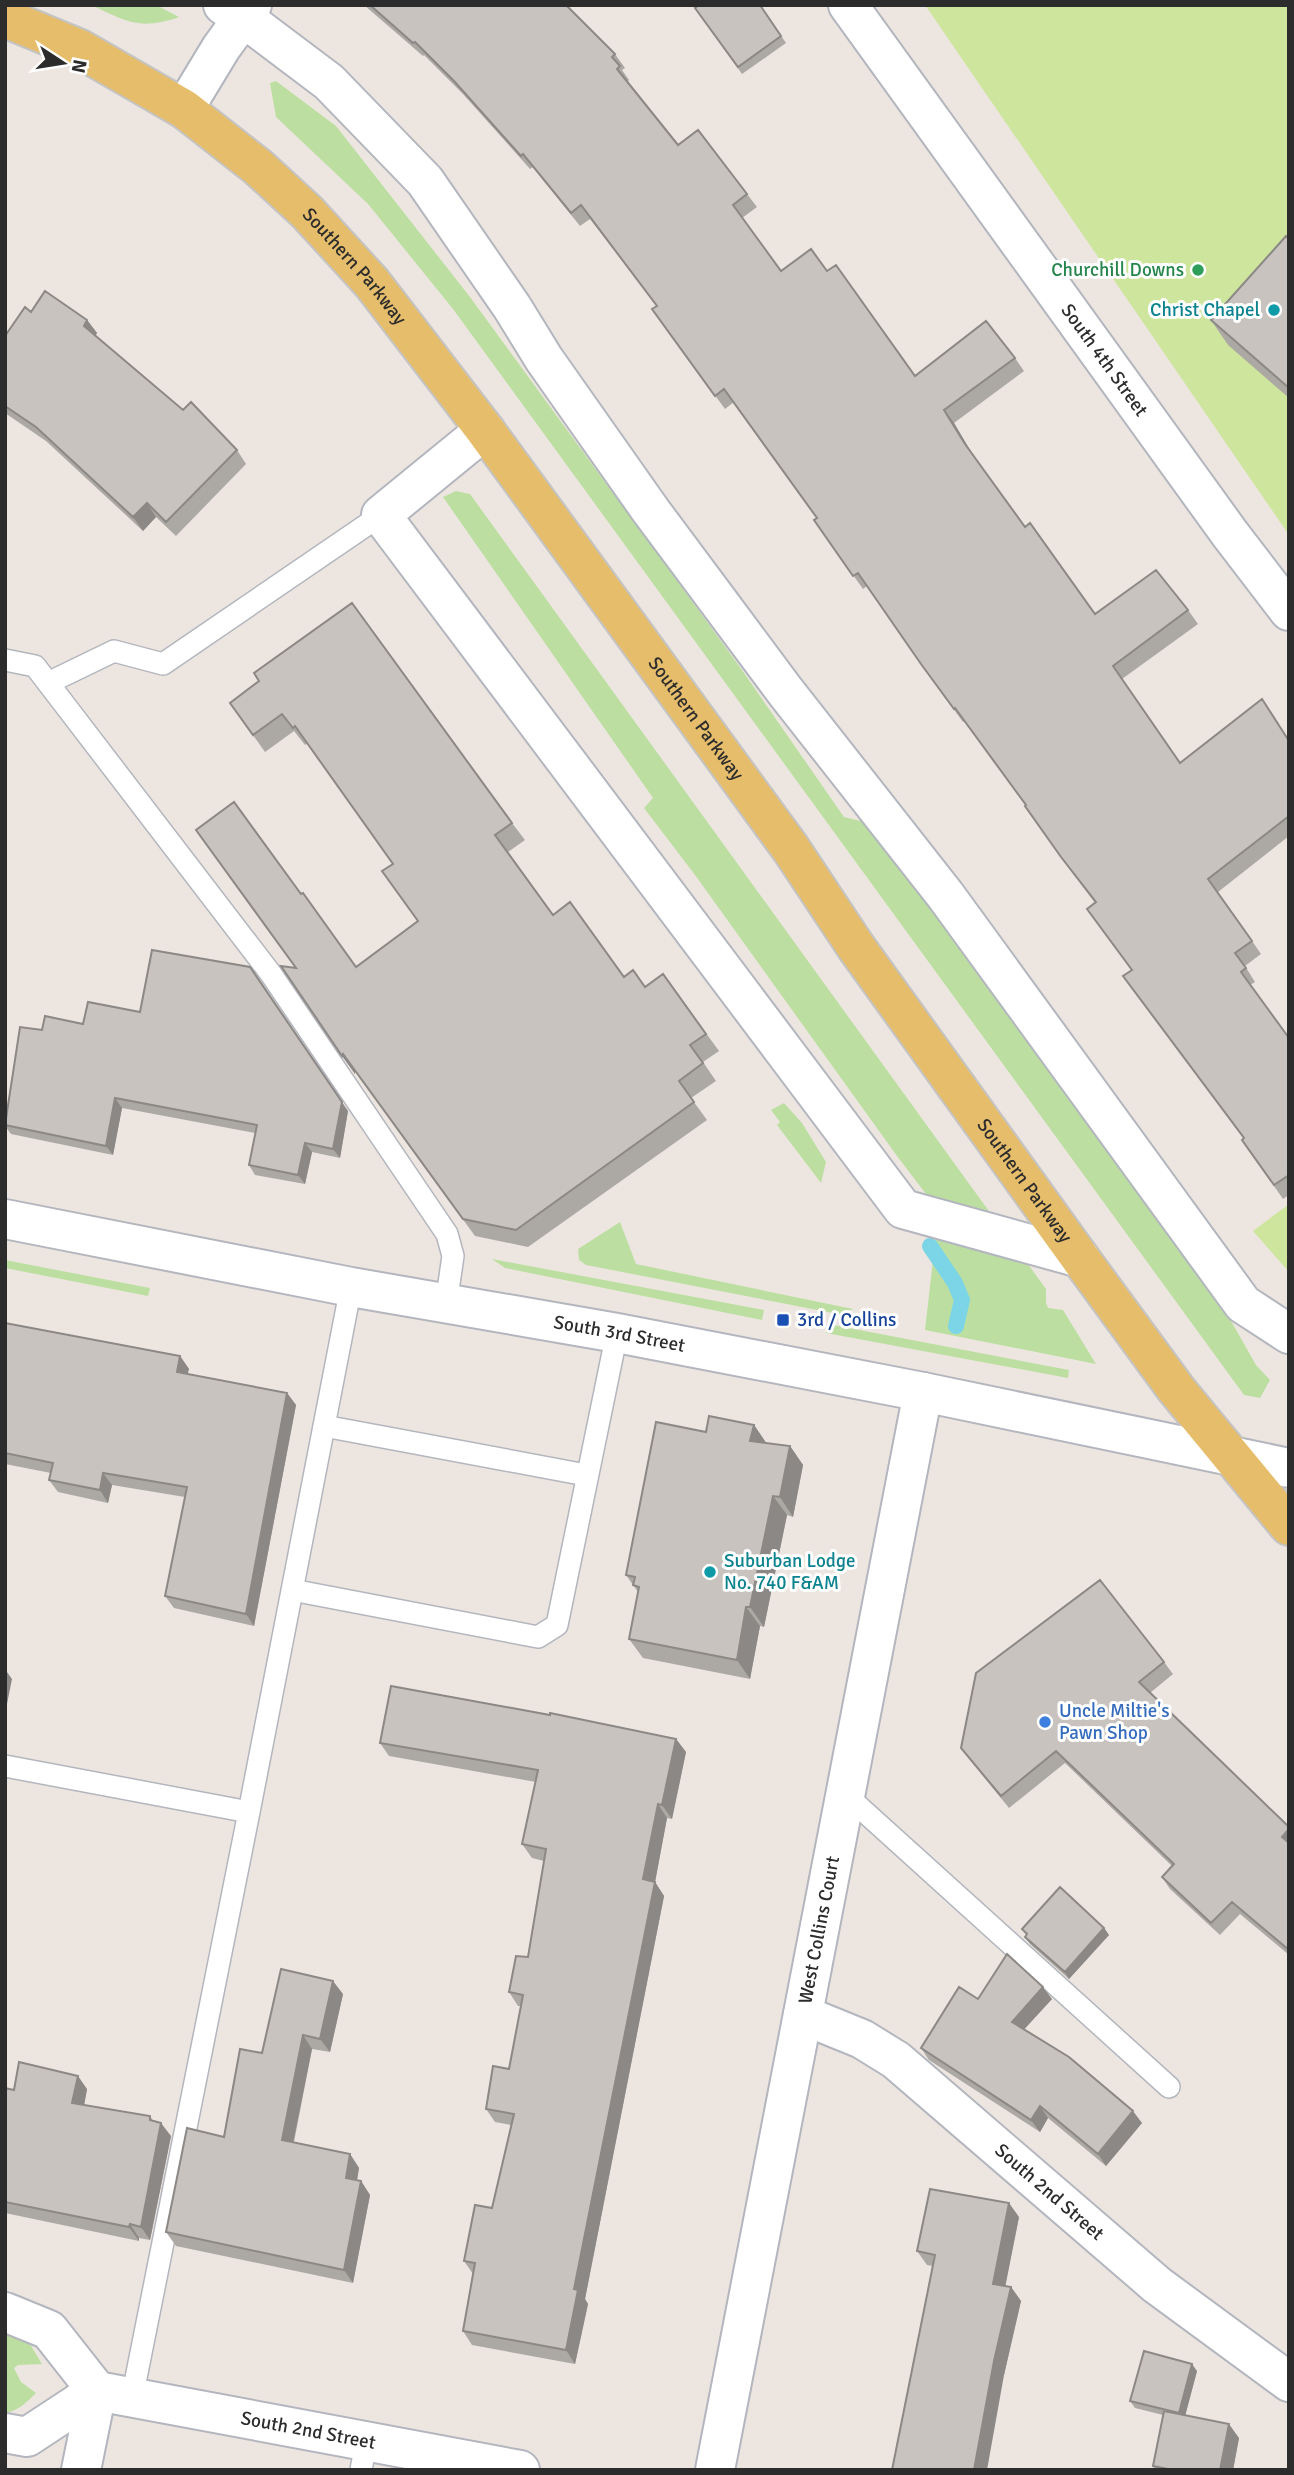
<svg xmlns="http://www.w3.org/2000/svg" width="1294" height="2475" font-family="Signika,sans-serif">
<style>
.green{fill:#bcdfa1}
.pitch{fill:#cee59d}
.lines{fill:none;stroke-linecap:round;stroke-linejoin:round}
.stream{stroke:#7bd5e6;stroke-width:16}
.lane-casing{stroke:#b3b6be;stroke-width:24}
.street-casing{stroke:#b3b6be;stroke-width:42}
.secondary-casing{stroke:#b3b6be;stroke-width:42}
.primary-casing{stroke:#c4c4c4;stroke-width:42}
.lane{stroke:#fff;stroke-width:21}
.street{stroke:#fff;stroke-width:38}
.secondary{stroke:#fff;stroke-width:38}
.primary{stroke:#e6bd6b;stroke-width:38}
.wall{fill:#aca8a4}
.shaded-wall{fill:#8c8886}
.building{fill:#c8c3bf;stroke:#8c8886;stroke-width:2}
.leisure-dot{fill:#2e9e5b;stroke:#fff;stroke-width:2.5}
.culture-dot{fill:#0f9aa8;stroke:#fff;stroke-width:2.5}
.transit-dot{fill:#1a4fb4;stroke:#fff;stroke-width:2.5}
.shop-dot{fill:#3f7fe0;stroke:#fff;stroke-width:2.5}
.labels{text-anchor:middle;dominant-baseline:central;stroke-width:6;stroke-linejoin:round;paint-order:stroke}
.street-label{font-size:19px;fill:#2c2c2c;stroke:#fff}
.leisure-label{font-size:19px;fill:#27864d;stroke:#fff;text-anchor:end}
.culture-label{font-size:19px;fill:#0d838f;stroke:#fff;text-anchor:end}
.transit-label{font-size:19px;fill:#164399;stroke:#fff;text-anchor:start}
.shop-label{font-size:19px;fill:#366cbe;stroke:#fff;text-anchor:start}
</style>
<rect width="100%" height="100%" fill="#ede6e0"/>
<path class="green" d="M91,5h65l23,12c-40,14 -53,4 -88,-12z
M276,81l60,45 134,171 267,366 107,154 25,6 353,482 34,60 14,15 -10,18 -16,-3 -791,-1086 -85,-105 -92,-87 -6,-34z
M456,491l14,3 521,720 -65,-20 -29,-38 -202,-281 -51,-67 9,-10 -210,-301z
M784,1103l18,20 24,39 -5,21 -44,-58 3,-3 -9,-12z
M620,1222l16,42 217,45 -11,5 -9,-1 -247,-48 -7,-5 -1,-11z
M936,1234l89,26 21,29v14l2,5 15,2 33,54 -171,-34z
M492,1259l272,51 -2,10 -257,-52z
M5,1260l145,28 -2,8 -143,-28z
M828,1324l241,46 -1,8 -242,-45z
M5,2331l22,8 15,25 -24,1 -4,3 7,14 15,11c-9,9 -18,18 -31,20z"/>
<path class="pitch" d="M925,5h364v530z
M1289,1204v68l-36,-41z"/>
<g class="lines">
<path class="stream" d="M930,1246l25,37 7,17 -6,26"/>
<defs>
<path id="lane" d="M5,660l30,6 236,308 176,260 6,22 -7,48
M48,683l66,-32 49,13 218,-149
M324,1426l262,49
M292,1590l246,47 19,-12 60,-292
M5,1766l244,46
M846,1795l323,292
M132,2398l117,-586 102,-525
M361,2470l5,-27"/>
<g id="street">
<path d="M223,5l21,13 85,64 96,99 87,126 32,52 107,152 134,180 161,205 297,408 46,30"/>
<path id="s1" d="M848,5l382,529 59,77"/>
<path d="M184,109l37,-61 31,-43"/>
<path d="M485,430l-104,85 522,694 177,49"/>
<path id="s2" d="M803,2015l59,24 34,21 261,225 132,97"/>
<path id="s3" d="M5,2312l44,18 48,61 423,79"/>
<path d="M5,2433l22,4 70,-46"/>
<path d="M81,2470l16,-79"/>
<path id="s4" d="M715,2470l208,-1078"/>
</g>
<g id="secondary">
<path id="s5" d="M5,1219l346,68 266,46 306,59 366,76"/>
</g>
<g id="primary">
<path id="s6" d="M5,18l75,31 104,60 74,58 49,45 65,71 113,147 306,419 65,98 224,311 96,131 113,137"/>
</g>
</defs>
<use href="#lane" class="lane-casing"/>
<use href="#street" class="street-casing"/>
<use href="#secondary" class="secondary-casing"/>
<use href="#primary" class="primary-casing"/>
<use href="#lane" class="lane"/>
<use href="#street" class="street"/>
<use href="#secondary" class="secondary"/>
<use href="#primary" class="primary"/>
</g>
<path class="wall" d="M364,5h202l49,49 10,14 -3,2 7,10 -2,2 51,63 69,49 10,13 -15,11 39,53h46l88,105 100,-18 9,13 -70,52 19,32 52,72 70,87 93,-4 10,14 -76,55 58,84 82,-64 27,41v96l-71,56 43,62 -16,12 10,16 -5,3 39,53v157l-6,4 -41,-59 2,-1 -113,-169 -36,-67 -25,-33 -45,-64 1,-1 -61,-84 -2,1 -33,-45 -63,-91 -4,3 -49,-69 3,-2 -83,-116 -9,7 -73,-100 5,-3 -67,-87 -10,7 -47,-59 -3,2 -67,-75 -39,-39 -1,1z
M760,5l26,38 -44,31 -47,-66z
M1289,239v159l-61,-53 -17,-25z
M31,312l56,8 10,13 -2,3 88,74 54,40 9,14 -70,72 -20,-19 -13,14 -97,-90 -41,-28v-77z
M259,681l253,142 13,17 -17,12 45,63 71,62 21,10 18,-13 56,77 -16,11 13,19 -25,17 16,22 -179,127 -53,-11 -120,-165v3l-59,-106 5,-74 55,73 62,-46 -25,-57 -85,-121 -3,2 -11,-14 -29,21 -35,-49z
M42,1030l306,81 -8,47 -28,-6 -7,32 -50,-9 -6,-10 6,-32 -133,-25 -9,47 -102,-21 -6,-8v-5z
M5,1323l175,33 9,13 -2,5 100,19 9,12 -42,221 -80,-18 -9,-12 20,-99 -73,-12 -4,18 -50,-11 -9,-12 2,-7 -46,-9z
M754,1425l12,18 24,3 13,19 -10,52 -6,-2 -23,112 -4,-1 -10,53 -107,-21 -14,-19 9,-47 -12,-17 80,-143z
M1164,1662l9,12 -23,19 139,134v128l-49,-41 -20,21 -50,-46 -8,-12 10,-11 -107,-103 -56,45 -39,-48 -9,-12z
M676,1739l10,13 -14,67 -5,-1 -12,64 9,14 -79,403 3,5 -13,60 -103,-19 -9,-14 10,-57 -9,-13 28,-53 19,-83 -16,-3 -9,-13 23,-40 12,-63h-3l-9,-14 19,-35 16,-96 -12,-3 -10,-14 14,-62 -147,-26 -9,-13z
M1104,1928l5,7 -40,44 -39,-35 -5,-7 2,-2 -5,-6z
M343,1994l-13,58 -18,-3 -18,93 56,12 9,14 -2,12 4,1 9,14 -17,88 -177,-37 -10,-14 58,-95 38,-84z
M978,1999h74l-28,30 118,94 -36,43 -58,-48 -8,14 -111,-72 -8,-12z
M5,2088l9,2 73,-1 -3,16 66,11 3,5 18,15 -21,104 -11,-2v3l-134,-28z
M1019,2217l-14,69 6,1 10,14 -17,74 -71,-109 -6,-1 -10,-14z
M1197,2371l-12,45 54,22 -6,32h-78l-2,-4 10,-51 -28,-7 -5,-7z"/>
<path class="shaded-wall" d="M87,320l10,13 -4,7 -9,-14z
M944,410l10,13 20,34 -9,-13z
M147,503l9,14 -13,14 -10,-14z
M257,977l91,134 -8,47 -7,-9z
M343,1054l12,17v3l-13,-18z
M115,1098l7,10 -9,47 -7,-9z
M305,1143l7,9 -7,32 -7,-9z
M180,1356l9,13 -4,15 -8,-12z
M287,1393l9,12 -42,221 -8,-12z
M754,1425l13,19 -17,-3z
M790,1446l13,19 -10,52 -13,-20z
M103,1473l9,12 -4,18 -8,-13z
M773,1496l14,19 -23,112 -14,-20z
M746,1607l14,19 -10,53 -13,-19z
M7,1672l5,7 -7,35v-34z
M676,1739l10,13 -14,67 -10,-14z
M658,1804l9,14 -14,75 -10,-14z
M1289,1829v19l-7,-11z
M655,1882l9,14 -79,403 3,5 -13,60 -9,-14 8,-61z
M1104,1928l5,7 -40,44 -4,-7z
M333,1981l10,13 -13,58 -10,-13z
M1043,1987l9,12 -32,35 -8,-12z
M303,2035l9,14 -21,104 -9,-13z
M78,2076l9,13 -5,28 -10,-14z
M1040,2106l8,12 -8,14 -9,-12z
M1133,2111l9,12 -36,43 -8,-12z
M161,2123l10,13 -21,104 -9,-13z
M350,2154l9,14 -4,24 -9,-14z
M361,2181l9,14 -17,88 -9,-13z
M1009,2203l10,14 -16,81 -10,-14z
M130,2224l9,14v3l-10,-14z
M1011,2287l10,14 -17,74 -17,95h-13l20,-109z
M1192,2364l5,7 -13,49 -5,-7z
M1229,2424l10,14 -6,32h-13z"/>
<path class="building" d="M370,5h196l49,49 -3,3 8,9 -3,3 61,76 20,-15 49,64 -14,11 48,66 30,-22 16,22 9,-6 79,111 71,-55 29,37 -71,52 21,34 60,83 5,-4 65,91 61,-44 32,40 -75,56 67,97 82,-64 27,42v75l-81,63 44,62 -17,12 11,15 -5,4 48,66v137l-15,10 -32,-45 2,-2 -121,-162 9,-6 -45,-61 9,-7 -35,-45 -36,-51 1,-1 -71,-97 -1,1 -33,-45 -63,-91 -5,3 -39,-56 3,-2 -93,-129 -9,7 -63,-87 5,-3 -76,-101 -10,8 -48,-59 -2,2 -67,-75 -39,-39 -2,1z
M699,5h61l21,31 -43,31 -43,-59z
M1286,236l3,3v149l-78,-68z
M45,291l42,29 -3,6 99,84 8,-8 46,48 -71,72 -19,-19 -14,14 -97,-90 -31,-21v-70l20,-29 6,5z
M352,603l160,220 -17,12 58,80 17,-13 54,75 9,-7 12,17 18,-13 43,60 -16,11 13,18 -24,18 15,21 -178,128 -53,-11 -120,-165 -1,2 -61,-90 15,2 -100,-138 38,-28 67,92 2,-1 53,74 62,-46 -36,-50 11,-7 -98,-138 -2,2 -11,-14 -29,21 -23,-32 29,-22 -5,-8z
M152,950l98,17 92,135 -9,47 -28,-6 -7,32 -49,-10 8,-40 -142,-27 -9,48 -101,-21 15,-98 22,3 3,-14 38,8 5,-22 52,10z
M5,1323l175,33 -3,16 110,21 -41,221 -81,-18 22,-109 -84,-14 -3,17 -51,-10 4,-17 -48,-10z
M709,1416l45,9 -4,16 40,5 -10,51 -7,-1 -23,111h-4l-9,53 -108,-21 10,-52 -6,-2 2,-8 -9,-2 30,-153 50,10z
M1100,1580l64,82 -25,20 150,145v2l-7,8 7,6v107l-57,-48 -21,21 -49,-46 12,-13 -118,-113 -55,45 -40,-48 15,-75z
M391,1686l159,29v-2l126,26 -14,66 -4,-1 -15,75 12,3 -81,407 4,1 -12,60 -103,-19 12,-68 -11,-2 11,-56 17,3 22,-94 -28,-5 7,-43 16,3 14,-74 -14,-3 7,-36 12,1 18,-108 -24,-5 16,-74 -158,-27z
M1060,1887l44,41 -39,44 -40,-35 2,-3 -5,-5z
M1007,1954l36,33 -31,35 57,35 64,54 -35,43 -58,-48 -9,14 -110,-72 38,-61 19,12z
M281,1969l52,12 -13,58 -17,-4 -21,105 68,14 -4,24 15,3 -17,89 -178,-38 21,-104 37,9 16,-88 22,4z
M19,2062l59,14 -6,27 78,13v4l11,3 -20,104 -11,-3 -1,3 -124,-25v-114l9,2z
M930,2189l79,14 -16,81 18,3 -17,74 -20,109h-82l43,-215 -18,-4z
M1144,2351l48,13 -13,49 -49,-12z
M1164,2411l65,13 -9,46h-47l-20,-4z"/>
<circle class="leisure-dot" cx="1198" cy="270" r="7"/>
<g class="culture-dot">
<circle cx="1274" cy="310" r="7"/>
<circle cx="710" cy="1572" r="7"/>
</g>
<rect class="transit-dot" x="776" y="1313" width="14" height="14" rx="3.5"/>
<circle class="shop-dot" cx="1045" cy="1722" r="7"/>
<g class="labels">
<g class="street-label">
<text stroke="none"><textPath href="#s6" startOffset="434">Southern Parkway</textPath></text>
<text stroke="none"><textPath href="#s1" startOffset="438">South 4th Street</textPath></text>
<text stroke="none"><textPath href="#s6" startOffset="1001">Southern Parkway</textPath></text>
<text stroke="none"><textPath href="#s6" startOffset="1568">Southern Parkway</textPath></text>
<text stroke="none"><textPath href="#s5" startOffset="625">South 3rd Street</textPath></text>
<text stroke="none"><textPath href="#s4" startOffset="550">West Collins Court</textPath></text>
<text stroke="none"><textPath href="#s2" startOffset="306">South 2nd Street</textPath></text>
<text stroke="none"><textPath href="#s3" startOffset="340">South 2nd Street</textPath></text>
</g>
<g class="leisure-label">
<text x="1184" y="270">Churchill Downs</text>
</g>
<g class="culture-label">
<text x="1260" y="310">Christ Chapel</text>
<text x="724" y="1561" text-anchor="start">Suburban Lodge<tspan x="724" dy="22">No. 740 F&amp;AM</tspan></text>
</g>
<g class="transit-label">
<text x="797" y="1320">3rd / Collins</text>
</g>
<g class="shop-label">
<text x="1059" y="1711">Uncle Miltie's<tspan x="1059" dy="22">Pawn Shop</tspan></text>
</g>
</g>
<rect width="1294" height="2475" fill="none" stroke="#2c2c2c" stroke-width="14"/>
<g transform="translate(63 63) rotate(102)" stroke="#ffffff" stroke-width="5" paint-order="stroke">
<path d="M0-5L12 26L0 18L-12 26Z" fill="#2c2c2c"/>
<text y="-10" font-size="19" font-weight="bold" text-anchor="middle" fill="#2c2c2c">N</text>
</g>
</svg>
